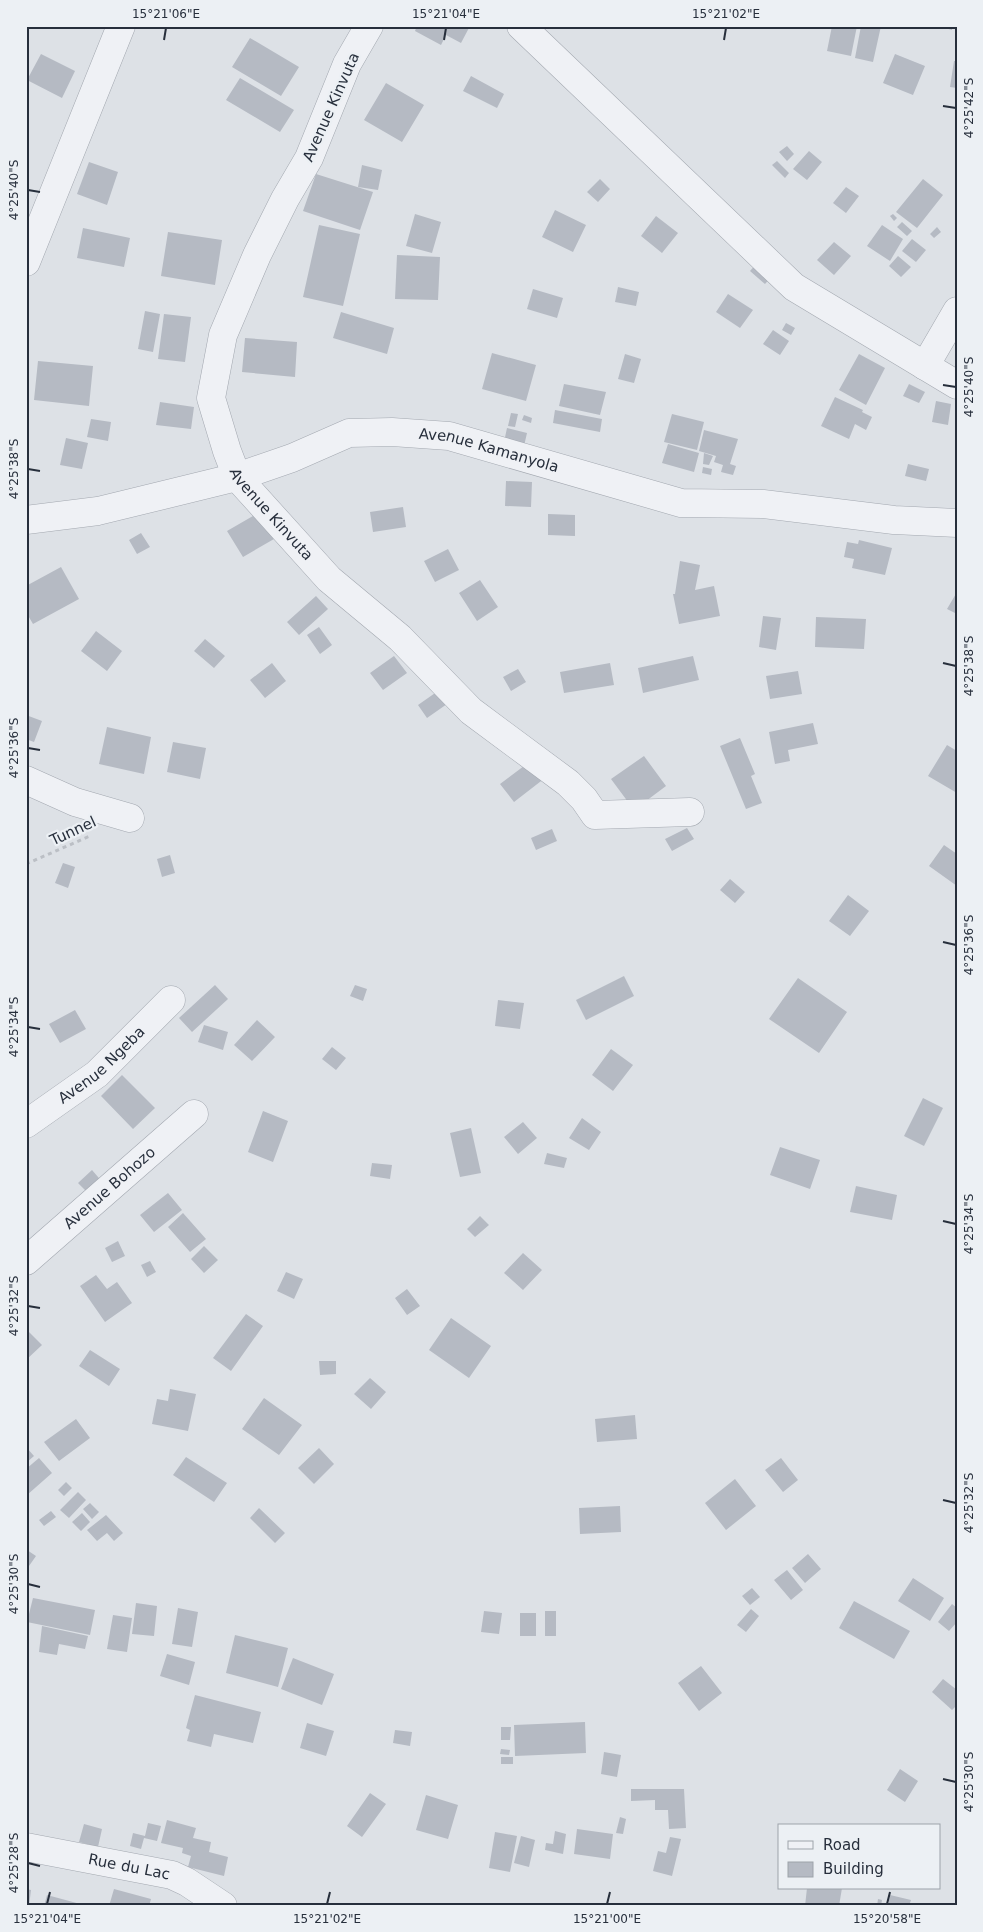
<svg xmlns="http://www.w3.org/2000/svg" width="983" height="1932" font-family="'DejaVu Sans',sans-serif">
<style>
.building{fill:#b5bac3}
.lines{fill:none;stroke-linecap:round;stroke-linejoin:round}
.street-casing{stroke:#a3a8b0;stroke-width:29}
.path{stroke:#bbbfc5;stroke-width:3;stroke-dasharray:4 4;stroke-linecap:butt}
.street{stroke:#eff1f5;stroke-width:28}
.ticks{fill:none;stroke:#272f3c;stroke-width:2}
.labels{text-anchor:middle;dominant-baseline:central;stroke-width:4.5;stroke-linejoin:round;paint-order:stroke}
.street-label{font-size:15px;fill:#272f3c;stroke:#ecf0f4}
.neatline{fill:none;stroke:#272f3c;stroke-width:2}
.ticks-label{font-size:12px;text-anchor:middle;fill:#272f3c}
</style>
<rect width="100%" height="100%" fill="#dde1e6"/>
<path class="building" d="M417,26h53l-9,17 -15,-8 -5,10 -26,-14z
M832,26h25l-6,30 -24,-5z
M861,26h20l-8,36 -18,-4z
M938,26h14v4z
M250,38l49,29 -18,29 -49,-29z
M41,54l34,17 -13,27 -35,-18z
M895,54l30,12 -12,29 -30,-12z
M954,61h3v27l-7,-1z
M471,76l33,18 -7,14 -34,-17z
M240,78l54,32 -14,22 -54,-32z
M386,83l38,22 -22,37 -38,-22z
M787,146l7,8 -7,7 -8,-9z
M809,151l13,11 -15,18 -14,-11z
M777,161l12,12 -4,5 -13,-13z
M89,162l29,10 -11,33 -30,-11z
M362,165l20,5 -4,20 -20,-3z
M316,174l57,18 -13,38 -57,-19z
M600,179l10,10 -12,13 -11,-10z
M923,179l20,16 -26,33 -21,-16z
M846,187l13,9 -13,17 -13,-10z
M555,210l31,15 -13,27 -31,-15z
M415,214l26,8 -9,31 -26,-7z
M893,214l4,4 -3,3 -4,-5z
M656,216l22,17 -16,20 -21,-17z
M902,222l10,9 -5,5 -10,-9z
M319,225l41,9 -17,72 -40,-9z
M882,225l21,14 -13,22 -23,-15z
M937,227l4,5 -7,6 -4,-4z
M83,228l47,10 -6,29 -47,-9z
M168,232l54,8 -7,45 -54,-9z
M912,239l14,11 -10,12 -14,-11z
M834,242l17,14 -17,19 -17,-15z
M397,255l43,2 -2,43 -43,-1z
M898,256l13,11 -10,10 -12,-11z
M757,263l15,13 -7,8 -15,-13z
M618,287l21,5 -3,14 -21,-4z
M533,289l30,9 -6,20 -30,-9z
M728,294l25,16 -13,18 -24,-16z
M145,311l15,3 -7,38 -15,-3z
M341,312l53,16 -7,26 -54,-16z
M164,314l27,3 -6,45 -27,-3z
M786,323l9,5 -4,7 -9,-5z
M773,330l16,11 -9,14 -17,-11z
M245,338l52,4 -2,35 -53,-5z
M492,353l44,12 -10,36 -44,-12z
M625,354l16,5 -7,24 -16,-4z
M859,354l26,14 -19,37 -27,-15z
M38,361l55,5 -4,40 -55,-6z
M564,384l42,8 -6,23 -41,-9z
M909,384l16,8 -6,11 -16,-7z
M835,397l28,13 -1,2 10,5 -6,13 -11,-6 -6,15 -28,-13z
M936,401l15,3 -3,21 -16,-3z
M160,402l34,5 -3,22 -35,-4z
M555,410l47,9 -2,13 -47,-9z
M511,413l7,1 -3,13 -7,-1z
M672,414l32,8 -7,28 -33,-8z
M524,415l8,3 -1,5 -9,-3z
M91,419l20,3 -3,19 -21,-4z
M507,428l20,5 -3,13 -20,-4z
M704,430l34,9 -8,25 6,2 -3,9 -12,-3 2,-7 -9,-3 2,-6 -17,-5z
M66,438l22,5 -6,26 -22,-4z
M668,444l31,9 -5,19 -32,-9z
M704,453l9,3 -4,9 -6,-1z
M908,464l21,5 -3,12 -21,-5z
M703,467l9,2 -1,6 -9,-2z
M506,481l26,1 -1,25 -26,-1z
M403,507l3,20 -33,5 -3,-20z
M258,513l16,26 -31,18 -16,-26z
M548,514l27,1v21l-27,-1z
M141,533l9,14 -13,7 -8,-14z
M859,540l33,8 -7,27 -33,-7 2,-9 -10,-2 3,-15 11,2z
M448,549l11,21 -24,12 -11,-21z
M680,561l20,4 -5,25 19,-4 6,30 -41,8 -6,-30h2z
M61,567l18,32 -46,25 -7,-12v-26z
M480,580l18,27 -21,14 -18,-28z
M957,592v22l-10,-5z
M316,596l12,13 -29,26 -12,-13z
M763,616l18,2 -5,32 -17,-3z
M816,617l50,2 -2,30 -49,-2z
M319,627l13,18 -12,9 -13,-19z
M96,631l26,20 -15,20 -26,-20z
M205,639l20,17 -11,12 -20,-17z
M394,656l13,17 -24,17 -13,-17z
M693,656l6,24 -56,13 -5,-25z
M272,663l14,18 -21,17 -15,-18z
M610,663l4,22 -50,8 -4,-21z
M518,669l8,13 -15,9 -8,-14z
M798,671l4,23 -32,5 -4,-23z
M438,691l9,13 -20,14 -9,-13z
M26,715l16,6 -8,21 -8,-3z
M813,723l5,21 -30,6 2,11 -15,3 -6,-32z
M107,727l44,10 -7,37 -45,-10z
M740,738l15,36 -4,2 11,27 -16,6 -26,-63z
M173,742l33,6 -6,31 -33,-7z
M947,745l10,6v42l-29,-17z
M644,756l22,30 -32,24 -23,-31z
M532,760l13,18 -31,24 -14,-18z
M687,828l7,11 -22,12 -7,-12z
M552,829l5,12 -21,9 -5,-12z
M944,845l13,9v32l-28,-20z
M170,855l5,18 -13,4 -5,-18z
M63,863l12,4 -7,21 -13,-5z
M730,879l15,13 -10,11 -15,-13z
M848,895l21,16 -19,25 -21,-15z
M624,976l10,20 -48,24 -10,-20z
M798,978l49,34 -28,41 -50,-34z
M215,985l13,14 -36,33 -13,-14z
M355,985l12,4 -4,12 -13,-5z
M498,1000l26,3 -4,26 -25,-3z
M75,1010l11,19 -26,14 -11,-19z
M257,1020l18,17 -23,24 -18,-16z
M204,1025l24,7 -5,18 -25,-8z
M332,1047l14,11 -10,12 -14,-11z
M611,1049l22,16 -20,26 -21,-16z
M122,1075l33,33 -22,21 -32,-33z
M923,1098l20,10 -19,38 -20,-10z
M263,1111l25,10 -15,41 -25,-10z
M582,1118l19,14 -12,18 -20,-12z
M523,1122l14,16 -19,16 -14,-17z
M471,1128l10,45 -21,4 -10,-44z
M780,1147l40,13 -10,29 -40,-14z
M547,1153l20,5 -3,10 -20,-4z
M372,1163l20,2 -2,14 -20,-3z
M92,1170l12,14 -13,12 -13,-13z
M856,1186l41,9 -5,25 -42,-8z
M168,1193l14,17 -28,22 -14,-17z
M183,1213l23,26 -16,13 -22,-25z
M480,1216l9,9 -14,12 -8,-8z
M118,1241l7,15 -13,6 -7,-14z
M204,1246l14,14 -14,13 -13,-14z
M523,1253l19,17 -19,20 -19,-17z
M150,1261l6,11 -9,5 -6,-12z
M286,1272l17,7 -9,20 -17,-8z
M96,1275l11,14 10,-7 15,21 -27,19 -25,-36z
M407,1289l13,17 -13,9 -12,-17z
M246,1314l17,12 -32,45 -18,-13z
M451,1318l40,28 -22,32 -40,-28z
M26,1329l16,16 -16,15z
M90,1350l30,19 -11,17 -30,-20z
M319,1361h17v13l-16,1z
M370,1378l16,14 -15,17 -17,-15z
M170,1389l26,5 -8,37 -36,-7 5,-25 11,2z
M264,1398l38,27 -23,30 -37,-26z
M635,1415l2,24 -40,3 -2,-23z
M76,1419l14,19 -31,23 -15,-19z
M26,1447l8,9 -8,7z
M319,1448l15,16 -20,20 -16,-16z
M186,1457l41,26 -13,19 -41,-27z
M39,1458l13,15 -25,22 -1,-26z
M781,1458l17,22 -15,12 -18,-22z
M735,1479l21,27 -30,24 -21,-27z
M66,1482l6,6 -8,8 -6,-6z
M78,1492l8,8 -17,18 -9,-8z
M90,1503l9,9 -7,7 -9,-10z
M620,1506l1,26 -41,2 -1,-26z
M259,1508l26,25 -10,10 -25,-25z
M51,1511l5,6 -12,9 -5,-6z
M82,1513l8,9 -9,9 -9,-9z
M106,1515l17,18 -9,8 -7,-8 -10,8 -10,-11z
M27,1550l9,6 -7,10 -3,-2z
M808,1554l13,15 -16,14 -13,-15z
M787,1570l16,20 -12,10 -17,-20z
M913,1578l31,20 -14,23 -32,-20z
M752,1588l8,9 -10,8 -8,-9z
M33,1598l62,12 -5,25 -63,-13z
M854,1601l56,30 -16,28 -55,-31z
M136,1603l21,3 -3,30 -22,-2z
M952,1604l5,4v14l-8,9 -11,-9z
M178,1608l20,4 -6,35 -20,-3z
M751,1609l8,7 -13,16 -9,-7z
M484,1611l18,2 -3,21 -18,-2z
M545,1611h11v25h-11z
M520,1613h16v23h-16z
M113,1615l19,3 -5,34 -20,-3z
M42,1626l46,10 -3,13 -26,-5 -2,11 -18,-3z
M235,1635l53,13 -10,39 -52,-14z
M167,1654l28,8 -6,23 -29,-9z
M293,1658l41,16 -12,31 -41,-16z
M701,1666l21,27 -23,18 -21,-28z
M943,1679l14,11v15l-5,5 -20,-18z
M195,1695l66,17 -8,31 -39,-9 -3,13 -24,-6 3,-11 -4,-2z
M585,1722l1,31 -71,3 -1,-31z
M307,1723l27,8 -8,25 -26,-8z
M501,1727h10l-1,13h-9z
M395,1730l17,2 -2,14 -17,-3z
M501,1749l9,1 -1,5 -9,-1z
M604,1752l17,3 -4,22 -16,-3z
M501,1757h12v7h-12z
M900,1769l18,12 -13,21 -18,-12z
M631,1789h53l2,39 -17,1 -1,-19h-13v-10l-24,1z
M370,1793l16,11 -24,33 -15,-11z
M426,1795l32,10 -10,34 -32,-9z
M620,1817l6,2 -3,15 -7,-1z
M167,1820l29,8 -3,10 18,4 -2,10 19,5 -4,19 -36,-9 3,-11 -9,-3 1,-5 -22,-5z
M148,1823l13,3 -4,15 -13,-3 -3,11 -11,-3 3,-13 12,3z
M84,1824l18,5 -4,18 -19,-5z
M577,1829l36,5 -3,25 -36,-5z
M555,1831l11,3 -3,20 -18,-4 1,-7 7,1z
M495,1832l22,4 -7,36 -21,-4z
M521,1836l14,4 -6,27 -15,-4z
M670,1837l11,2 -9,37 -19,-5 5,-20 8,2z
M807,1888h35l-3,18h-34z
M26,1889l5,1 -2,16h-3z
M114,1889l37,10 -2,7h-40z
M47,1895l37,10v1h-40z
M890,1895l21,5 -2,6h-21z
M878,1899l4,1 -1,6h-4z"/>
<g class="lines">
<defs>
<g id="street">
<path id="s1" d="M369,26l-22,38 -38,94 -24,41 -28,56 -34,80 -12,63 16,53 10,26 92,102 71,59 71,73 97,72 16,16 11,16 95,-3"/>
<path d="M521,26l273,261 163,98"/>
<path d="M26,262l95,-236"/>
<path d="M925,366l32,-55"/>
<path id="s2" d="M26,520l72,-9 139,-34 55,-19 57,-25 43,-1 57,4 232,67 82,1 131,16 63,3"/>
<path d="M26,780l49,22 55,16"/>
<path id="s3" d="M26,1124l71,-50 74,-74"/>
<path id="s4" d="M26,1261l168,-147"/>
<path id="s5" d="M26,1847l146,28 15,7 36,24"/>
</g>
</defs>
<use href="#street" class="street-casing"/>
<path class="path" d="M26,864l64,-28"/>
<use href="#street" class="street"/>
</g>
<path class="ticks" d="M164,40l2,-12M444,40l2,-12M724,40l2,-12M943,106l13,2M28,190l12,2M943,385l13,2M28,469l12,2M943,663l13,3M28,748l12,2M943,942l13,3M28,1027l12,2M943,1221l13,3M28,1306l12,2M943,1500l13,3M28,1584l12,3M943,1779l13,3M28,1863l12,3M47,1904l3,-12M327,1904l3,-12M607,1904l3,-12M887,1904l3,-12"/>
<g class="labels">
<g class="street-label">
<text transform="translate(331 107) rotate(-66)">Avenue Kinvuta</text>
<text stroke="none"><textPath href="#s2" startOffset="478">Avenue Kamanyola</textPath></text>
<text stroke="none"><textPath href="#s1" startOffset="540">Avenue Kinvuta</textPath></text>
<text transform="translate(73 831) rotate(-25)">Tunnel</text>
<text stroke="none"><textPath href="#s3" startOffset="96">Avenue Ngeba</textPath></text>
<text stroke="none"><textPath href="#s4" startOffset="111">Avenue Bohozo</textPath></text>
<text stroke="none"><textPath href="#s5" startOffset="105">Rue du Lac</textPath></text>
</g>
</g>
<rect width="983" height="1932" fill="none" stroke="#ecf0f4" stroke-width="55"/>
<rect x="778" y="1824" width="162" height="65" fill="#ecf0f4" stroke="#9da3aa"/>
<rect x="788" y="1841" width="25" height="8" fill="#eff1f5" stroke="#9da3aa"/>
<text x="823" y="1850" font-size="15" fill="#272f3c">Road</text>
<rect x="788" y="1862" width="25" height="15" fill="#b5bac3" stroke="#9da3aa"/>
<text x="823" y="1874" font-size="15" fill="#272f3c">Building</text>
<rect x="28" y="28" width="928" height="1876" class="neatline"/>
<g class="ticks-label">
<text x="166" y="18">15°21'06"E</text>
<text x="446" y="18">15°21'04"E</text>
<text x="726" y="18">15°21'02"E</text>
<text transform="translate(969 108) rotate(-90)" y="4">4°25'42"S</text>
<text transform="translate(14 190) rotate(-90)" y="4">4°25'40"S</text>
<text transform="translate(969 387) rotate(-90)" y="4">4°25'40"S</text>
<text transform="translate(14 469) rotate(-90)" y="4">4°25'38"S</text>
<text transform="translate(969 666) rotate(-90)" y="4">4°25'38"S</text>
<text transform="translate(14 748) rotate(-90)" y="4">4°25'36"S</text>
<text transform="translate(969 945) rotate(-90)" y="4">4°25'36"S</text>
<text transform="translate(14 1027) rotate(-90)" y="4">4°25'34"S</text>
<text transform="translate(969 1224) rotate(-90)" y="4">4°25'34"S</text>
<text transform="translate(14 1306) rotate(-90)" y="4">4°25'32"S</text>
<text transform="translate(969 1503) rotate(-90)" y="4">4°25'32"S</text>
<text transform="translate(14 1584) rotate(-90)" y="4">4°25'30"S</text>
<text transform="translate(969 1782) rotate(-90)" y="4">4°25'30"S</text>
<text transform="translate(14 1863) rotate(-90)" y="4">4°25'28"S</text>
<text x="47" y="1923">15°21'04"E</text>
<text x="327" y="1923">15°21'02"E</text>
<text x="607" y="1923">15°21'00"E</text>
<text x="887" y="1923">15°20'58"E</text>
</g>
</svg>
